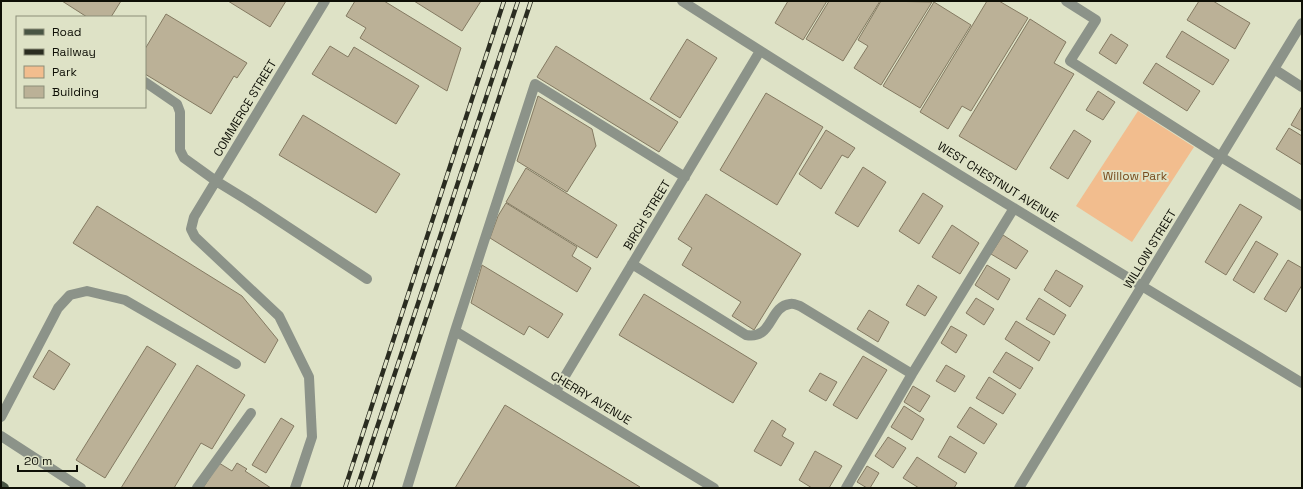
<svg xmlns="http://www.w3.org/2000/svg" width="1303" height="489" font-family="'Space Grotesk',sans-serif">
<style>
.green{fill:#f2bd8e}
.building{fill:#bbb197;stroke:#847a62}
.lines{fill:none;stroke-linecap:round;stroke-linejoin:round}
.minor{stroke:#8c9389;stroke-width:10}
.major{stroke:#495544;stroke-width:10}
.rail-casing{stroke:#2a2c20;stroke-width:4.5}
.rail{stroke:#dee2c6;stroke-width:3;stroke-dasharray:9;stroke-linecap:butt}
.labels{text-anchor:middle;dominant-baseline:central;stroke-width:4;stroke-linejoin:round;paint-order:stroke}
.street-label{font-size:12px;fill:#0e0f06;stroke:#dee2c6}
.park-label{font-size:12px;fill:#784c1e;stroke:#dee2c6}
</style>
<rect width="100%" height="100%" fill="#dee2c6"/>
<path class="green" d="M1138,111l56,36 -62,95 -56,-36z"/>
<path class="building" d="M62,1h59l-10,16h-24z
M228,1h58l-16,26z
M355,1h29l77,47 -14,43 -87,-53 6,-10 -20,-12z
M414,1h67l-19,30z
M788,1h39l-24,39 -28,-17z
M829,1h51l-37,60 -37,-22z
M881,1l51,1 -51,83 -27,-17 14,-22 -10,-6z
M987,1h12l29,17 -57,93 -9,-5 -14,23 -28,-17z
M1199,1h14l37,22 -15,26 -48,-29z
M934,2l37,23 -51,83 -37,-22z
M166,14l81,49 -10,15 -3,-2 -23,38 -66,-40v-25z
M1030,19l36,23 -12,21 20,11 -58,96 -57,-34z
M1182,31l47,29 -16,25 -47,-28z
M1111,34l17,11 -12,19 -17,-11z
M687,39l30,19 -37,60 -30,-19z
M330,46l18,11 6,-10 65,39 -23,38 -84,-50z
M556,46l122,76 -19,30 -122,-75z
M1156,63l44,28 -13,20 -44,-28z
M1098,91l17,11 -12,18 -17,-10z
M766,93l57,34 -46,78 -57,-35z
M538,96l54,33 4,17 -29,46 -50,-31z
M1302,106v25l-11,-6z
M303,115l97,59 -24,39 -97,-58z
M1289,128l13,8v29l-26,-16z
M826,130l29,18 -7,10 -6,-3 -21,34 -22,-15z
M1074,130l17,11 -23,38 -18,-11z
M863,167l23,15 -28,45 -23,-14z
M526,168l91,57 -20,33 -91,-56z
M923,193l20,13 -24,38 -20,-13z
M706,194l95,60 -47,76 -22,-14 9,-14 -59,-37 10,-17 -14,-9z
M506,203l71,44 -5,9 19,12 -14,24 -87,-54 8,-22z
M1240,204l22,13 -36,58 -21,-13z
M97,206l145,90 36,44 -13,23 -192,-120z
M952,225l27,18 -19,31 -28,-17z
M1003,235l25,16 -12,18 -25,-15z
M1256,241l22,13 -24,39 -21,-13z
M1288,260l14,8v17l-16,27 -22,-13z
M482,265l81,49 -15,24 -19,-12 -5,9 -53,-32z
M987,265l23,14 -12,21 -23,-15z
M1056,270l27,16 -13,21 -26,-17z
M918,285l19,12 -12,19 -19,-11z
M644,294l113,69 -24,40 -114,-68z
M976,298l18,11 -10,16 -18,-12z
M1039,298l27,17 -12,20 -28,-16z
M869,310l20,12 -11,20 -21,-13z
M1016,321l34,21 -11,19 -34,-22z
M951,326l16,9 -11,18 -15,-10z
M147,346l29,18 -71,114 -29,-18z
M49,350l21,14 -16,26 -21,-13z
M1006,352l27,16 -13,21 -27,-17z
M863,356l24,14 -30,49 -24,-14z
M197,365l48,30 -33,54 -11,-6 -27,45h-53z
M946,365l19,11 -10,16 -19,-11z
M820,373l17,9 -11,19 -17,-10z
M989,377l27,17 -13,20 -27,-16z
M913,386l17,10 -10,16 -16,-10z
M505,405l135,82v1h-185z
M904,406l20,13 -12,21 -21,-13z
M970,407l27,17 -13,20 -27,-17z
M281,418l13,8 -28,47 -14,-8z
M772,420l14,9 -4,7 12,7 -13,23 -27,-15z
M950,436l27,17 -12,20 -27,-16z
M888,437l18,11 -13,20 -18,-12z
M815,451l27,15 -13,22h-17l-13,-8z
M917,457l40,26 -3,5h-35l-16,-10z
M219,463l13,8 5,-8 10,6 -2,2 26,17h-68z
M867,466l12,7 -9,15h-3l-10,-6z"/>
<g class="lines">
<path class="minor" d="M682,1c204,131 412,256 620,382
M1066,1l30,19 -26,41 151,96 81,49
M1274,69l28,18
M145,82l32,22 3,8v38l4,8 32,23 31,19 120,79
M632,264l114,71c27,5 23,-29 44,-31 3,-1 7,1 10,2l112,68
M455,331l259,157
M556,391l204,-340
M1,417l57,-109 12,-13 17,-4 38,9 111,64
M1,436l80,52
M197,488l54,-75
M295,488l17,-51 -3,-60 -30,-61 -84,-79 -4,-8 3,-12 131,-216
M407,488l48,-157 80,-247 150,93
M846,488l66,-114 102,-166
M1019,488l283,-465"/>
<path class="major" d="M1,486l3,2"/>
<defs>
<path id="rail" d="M345,488l159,-487
M357,488l161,-487
M370,488l161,-487"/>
</defs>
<use href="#rail" class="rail-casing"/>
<use href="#rail" class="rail"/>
</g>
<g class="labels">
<g class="street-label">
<text transform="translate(245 108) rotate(-59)">COMMERCE STREET</text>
<text transform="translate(998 182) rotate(32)">WEST CHESTNUT AVENUE</text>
<text transform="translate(647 215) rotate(-59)">BIRCH STREET</text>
<text transform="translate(1150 249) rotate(-59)">WILLOW STREET</text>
<text transform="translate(591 398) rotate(31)">CHERRY AVENUE</text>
</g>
<g class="park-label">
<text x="1135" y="176">Willow Park</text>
</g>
</g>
<rect width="1303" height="489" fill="none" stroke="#0e0f06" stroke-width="4"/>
<rect x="16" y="16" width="130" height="92" fill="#dee2c6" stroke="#8b8e79"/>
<rect x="24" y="29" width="20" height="6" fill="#495544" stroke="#8b8e79"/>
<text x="52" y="36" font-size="12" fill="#0e0f06">Road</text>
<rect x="24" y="49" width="20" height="6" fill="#2a2c20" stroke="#8b8e79"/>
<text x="52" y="56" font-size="12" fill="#0e0f06">Railway</text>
<rect x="24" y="66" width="20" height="12" fill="#f2bd8e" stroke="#8b8e79"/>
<text x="52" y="76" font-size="12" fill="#0e0f06">Park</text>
<rect x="24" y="86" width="20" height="12" fill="#bbb197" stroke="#8b8e79"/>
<text x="52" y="96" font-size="12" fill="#0e0f06">Building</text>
<path d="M18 465v6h59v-6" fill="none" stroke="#0e0f06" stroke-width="2"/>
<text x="24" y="465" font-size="12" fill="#0e0f06" stroke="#dee2c6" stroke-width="3" paint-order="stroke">20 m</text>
</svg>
